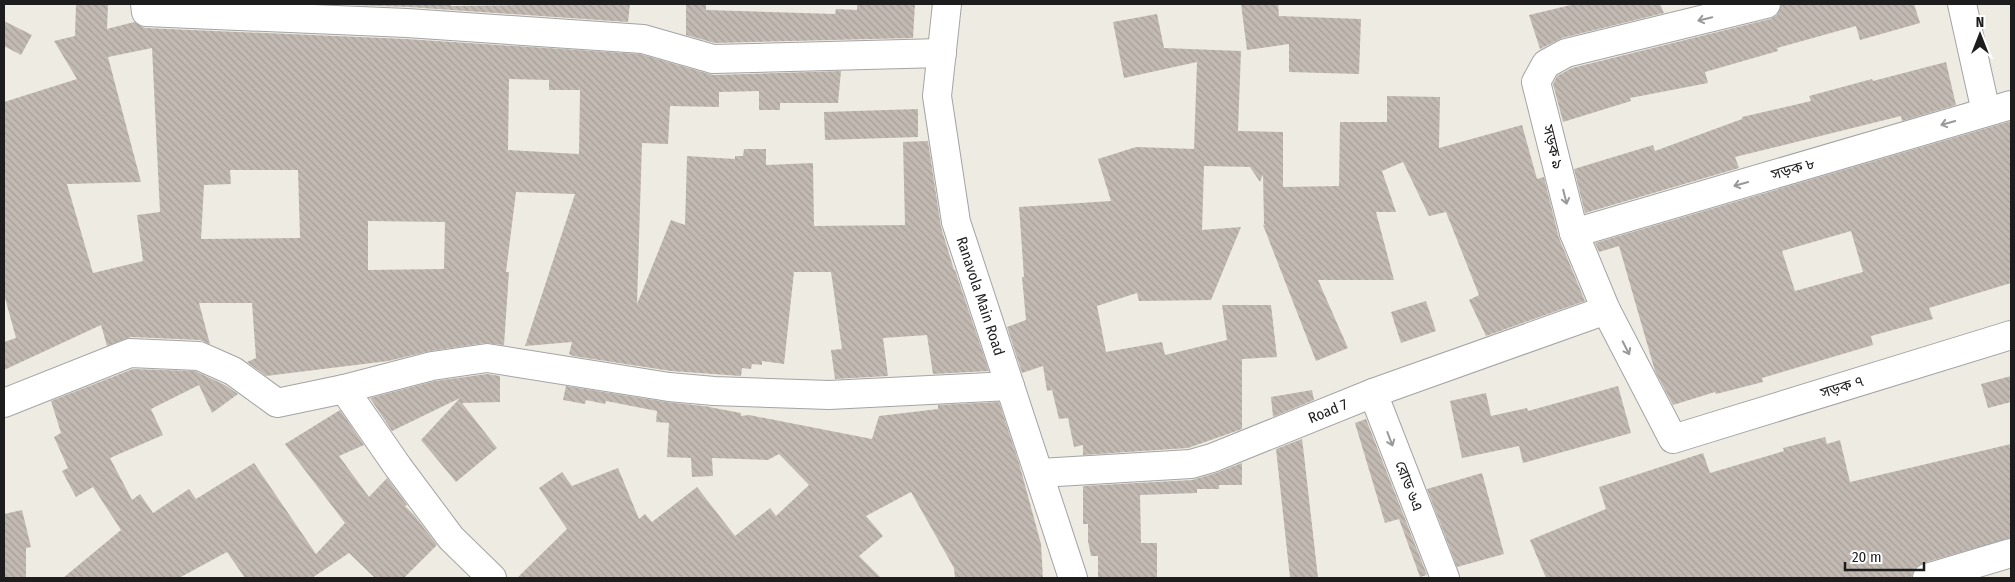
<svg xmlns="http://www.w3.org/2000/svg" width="2015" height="582" font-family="'Fira Sans Condensed','Noto Sans Bengali',sans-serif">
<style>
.building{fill:url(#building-back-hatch);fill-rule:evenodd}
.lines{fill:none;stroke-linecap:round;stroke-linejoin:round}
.minor-casing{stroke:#a4a4a4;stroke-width:30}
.minor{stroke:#fff;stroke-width:28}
.oneway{stroke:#999}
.labels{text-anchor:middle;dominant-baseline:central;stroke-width:4;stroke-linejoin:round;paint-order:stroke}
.street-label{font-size:15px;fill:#1d1d1d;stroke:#fff}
</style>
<defs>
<pattern id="building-back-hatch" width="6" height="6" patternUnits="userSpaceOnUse" patternTransform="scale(1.25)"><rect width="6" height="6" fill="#c2bab2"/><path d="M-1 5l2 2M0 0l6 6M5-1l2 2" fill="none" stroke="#a69f99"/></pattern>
</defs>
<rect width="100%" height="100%" fill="#eeebe3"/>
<path class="building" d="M76,4h32l-1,25 27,-7 11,6 261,11 234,15 73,21 128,-4 -3,32h-58v7h-21v-19l-40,1v15l-49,-1 -2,38 -26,-1 -5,161 34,-84 14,5 2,-69 48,3v-3h8l1,-7h22v16l47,-2 1,63 91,-1 -2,-83 25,-1 13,86 13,43h1l34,101 -56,3 -6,-39 -44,3 5,38 -53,3 -4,-29 11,-1 -11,-77h-37l-10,92 -22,-3v4l-10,-1 -1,5 -9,-1 -1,8 -70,-5 -98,-15 -4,-2 3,-12 -47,4 50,-152 -59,-2 -10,80h3l-5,73 -19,-2 -55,8 -42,10 -122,15 -19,-14 9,-4 -4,-55h-53l11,41 -10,-4 -69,-3 -24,9 -6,-21 -97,45v-28l12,-4 -12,-44v-192l73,-23 -23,-38 21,-5zM152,48l8,164 -23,3 6,46 -50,12 -26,-89 74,-2 -33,-125zM509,79l40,1v10h31l-1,64 -71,-4zM230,170h68l2,68 -99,1 3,-54 27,-1zM368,221l77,1 -1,47 -76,1z
M321,4h130v2l179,-2 -2,18 -220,-15z
M686,4h20v6l129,4 1,-5 21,1v-6h58l-2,34 -198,5 -29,-8z
M1241,4h37l1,12 82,3 -2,55 -70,-2v-28l-42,6z
M1575,4h85l4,9 -102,25 -22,11 -11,-34z
M1781,4h133l6,19 -60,17 -4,-14 -79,22 1,3 -73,21 3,11 -78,15 1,3 -68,21 -10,-38 4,-8 15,-8 198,-49 7,-4z
M1157,14l7,34 77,3 -3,80 45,1v55l56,-1 1,-64h47v-26l53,1 -1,51 83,-23 15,54 7,-2 15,61 26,63 -99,35 -17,-36 10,-5 -33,-83 -17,4 -26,-54 -21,9 14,41h-20l18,68h-76l30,68 -32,13 -53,-136 3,-1h-2l-1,-50 -3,8 -10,-15 -46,-1 -2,64 39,-3 -30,73 -72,1 -2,-8 -40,13 9,46 56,-10 3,13 62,-15 -5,-35h49l6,52 -35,2v70l-54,19 -105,7v-10l-9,2 -6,-29 -9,1 -7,-29 -5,1 -4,-25 -21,7 -15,-46 19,-7 -4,-43h2l-5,-70 92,-6 -13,-42 38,-12 58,2 3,-87 -73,16 -11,-56z
M4,21l28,14 -11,20 -17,-9z
M1946,62l10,43 -54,16 -1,-5 -166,41 4,11 -154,45 -11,-44 79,-24 2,6 87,-32v-2l69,-16 -2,-5 63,-17 1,2z
M918,109v28l-93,3 -1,-28z
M2011,121v162l-82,25 4,11 -62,17 2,9 -111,33 1,4 -47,12 -1,-2 -42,13 -18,-34 -36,-125 -20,6 -4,-9zM1851,231l12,41 -68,19 -13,-40z
M1426,301l10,30 -35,12 -10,-31z
M133,369l62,2 30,14 13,9 -26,19 -13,-28 -48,24 12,26 -53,23 22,42 8,-6 13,19 36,-24 7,10 58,-36 62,91 29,-31 -60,-79 55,-34 24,35 -25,11 30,41 18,-19 20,27 -2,1 9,9 23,30 -33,33h-29l-26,-25 -37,25h-67l-18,-26 -48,26h-116l58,-48 -28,-43 -17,10 -14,-26 6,-3 -14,-31 7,-4 -10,-32z
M487,374l13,2v26l-38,1 35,45 -41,34 -35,-42 39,-42 -68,33 -22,-33 65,-17z
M2011,376v26l-23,6 -7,-24z
M566,386l101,16 45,5h-3l32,6v3l8,-1 123,24 7,-23 59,-7v-4l61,-3 20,61 22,81 2,34h-88l-1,-10 -43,-76 -45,24 17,20 -24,20 22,22h-364l50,-49 -28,-41 23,-16 10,14 46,-18 21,51 6,-5 7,8 45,-35 38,49 35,-28 6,8 33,-31 -30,-31 -11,6 -56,-2 1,18 -21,1 -1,-19 -24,-1 2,-34 -13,-1 1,-11 -51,-10 -1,3 -19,-4 -1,4 -22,-4z
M1618,386l13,47 -108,30 -4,-17 -57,12 -12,-57 36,-8 5,23 36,-8 1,3z
M1312,390l2,10 -41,17 -2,-20z
M1366,419l61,156 -7,2 -21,-58 -14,4 -30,-100z
M1825,437l2,7 13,-4 10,42 161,-38v94l-88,25 -8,5 -4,10h-365l-16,-38 76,-31 -7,-22 104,-34 7,20 74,-22 -1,-3z
M1302,439l2,16 14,123h-28l-14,-129z
M1242,463v22h-23v4h-22v4l-57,2 1,48h16v35h-59v-22h-7l-3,-15v-17h-5v-38l109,-6 24,-7z
M1482,473l22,81 -47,13 -30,-78z
M22,510l9,37 -5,1v30h-22v-64z"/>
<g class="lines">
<defs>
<g id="minor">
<path d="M145,4l1,8 261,11 236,16 70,20 229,-6"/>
<path id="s1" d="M947,4l-10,92 19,126 117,356"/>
<path d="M1766,4l-200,49 -20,11 -10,18 38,151 32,77 67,129 338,-104"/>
<path d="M1962,4l24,108"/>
<path d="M1574,233l437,-128"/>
<path d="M344,389l54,78 53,71 41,40"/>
<path d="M1373,393l72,185"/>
<path d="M4,403l126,-50 69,3 34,15 44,32 67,-14 88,-23 55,-8 182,29 45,4 115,4 181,-9"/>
<path id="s2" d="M1040,473l151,-9 21,-6 161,-65 233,-83"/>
<path d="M1927,578l84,-25"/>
</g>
</defs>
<use href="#minor" class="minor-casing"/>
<use href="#minor" class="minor"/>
</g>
<defs><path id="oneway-shaft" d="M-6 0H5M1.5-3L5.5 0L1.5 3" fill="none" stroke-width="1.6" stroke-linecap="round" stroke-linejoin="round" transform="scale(1.25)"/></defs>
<g class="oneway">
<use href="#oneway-shaft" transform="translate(1705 19) rotate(166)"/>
<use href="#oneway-shaft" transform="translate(1948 123) rotate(164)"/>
<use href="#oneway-shaft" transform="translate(1741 184) rotate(164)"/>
<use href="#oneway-shaft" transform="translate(1565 197) rotate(76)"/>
<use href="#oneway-shaft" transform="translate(1626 348) rotate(63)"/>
<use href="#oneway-shaft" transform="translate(1390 439) rotate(69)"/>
</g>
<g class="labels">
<g class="street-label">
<text transform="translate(1553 147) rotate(76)">সড়ক ৯</text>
<text transform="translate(1793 169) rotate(-16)">সড়ক ৮</text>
<text stroke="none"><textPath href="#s1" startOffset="298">Ranavola Main Road</textPath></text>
<text transform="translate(1842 387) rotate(-17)">সড়ক ৭</text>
<text stroke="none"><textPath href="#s2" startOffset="298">Road 7</textPath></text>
<text transform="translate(1409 486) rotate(69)">রোড ৬এ</text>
</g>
</g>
<rect width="2015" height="582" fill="none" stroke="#1d1d1d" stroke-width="10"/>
<g transform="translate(1980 35)" stroke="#ffffff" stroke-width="4" paint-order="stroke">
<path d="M0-4L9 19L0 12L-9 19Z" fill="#1d1d1d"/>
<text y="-8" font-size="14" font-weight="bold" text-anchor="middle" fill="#1d1d1d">N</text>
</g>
<path d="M1845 562v8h79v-8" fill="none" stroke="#1d1d1d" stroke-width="2.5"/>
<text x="1852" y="562" font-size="15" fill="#1d1d1d" stroke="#ffffff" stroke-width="4" paint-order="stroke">20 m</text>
</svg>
